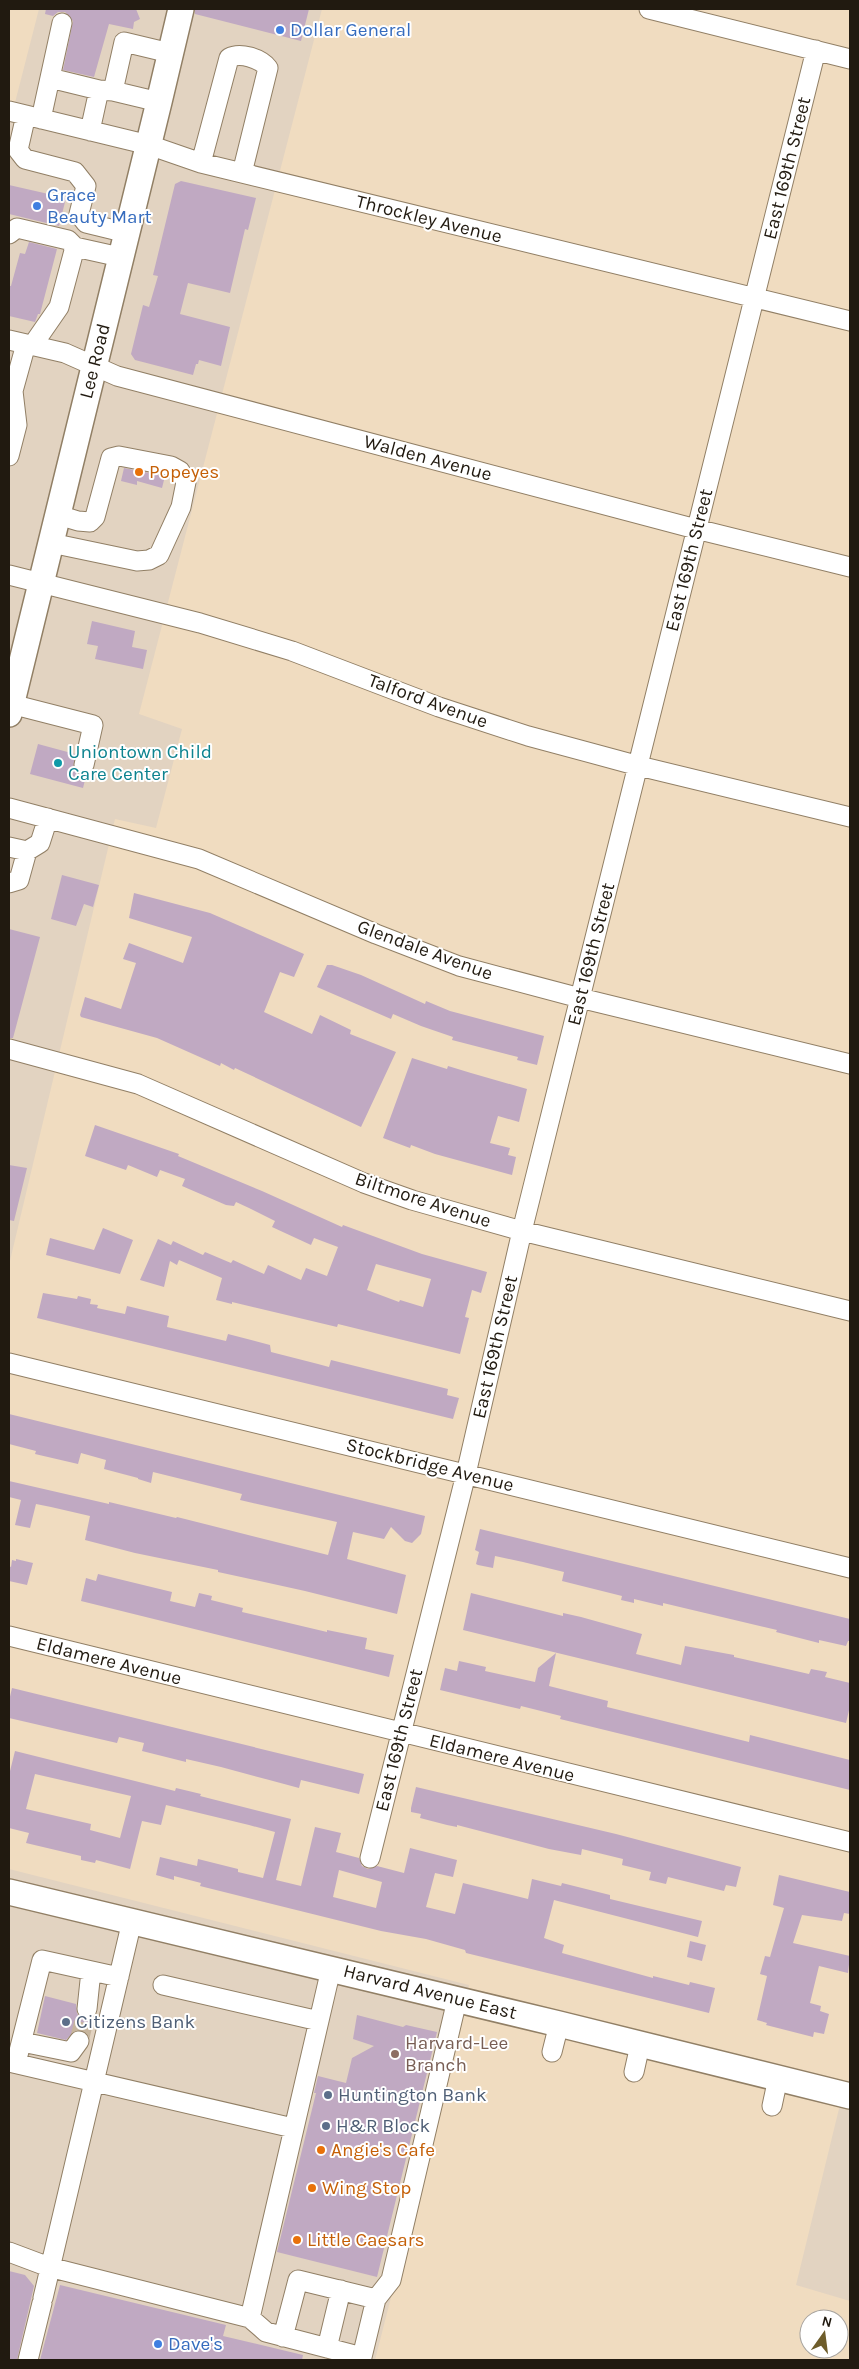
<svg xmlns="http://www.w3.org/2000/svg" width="859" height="2369" font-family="Karla,sans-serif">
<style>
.commercial{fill:#e2d3c1}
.building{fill:#c0a9c2;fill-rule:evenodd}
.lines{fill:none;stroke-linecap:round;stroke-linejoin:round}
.minor-tunnel{stroke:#c7b59d;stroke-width:19;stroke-dasharray:19 9;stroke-linecap:butt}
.minor-casing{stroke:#917f65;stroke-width:21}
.major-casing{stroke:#917f65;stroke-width:28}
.minor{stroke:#fff;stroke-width:19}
.major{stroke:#fff;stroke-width:25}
.shop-dot{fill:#3f7fe0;stroke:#fff;stroke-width:2}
.food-dot{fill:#e8710a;stroke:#fff;stroke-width:2}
.culture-dot{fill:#0f9aa8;stroke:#fff;stroke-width:2}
.service-dot{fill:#5c6f8a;stroke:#fff;stroke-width:2}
.education-dot{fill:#8d6e63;stroke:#fff;stroke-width:2}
.labels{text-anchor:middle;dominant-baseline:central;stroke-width:4;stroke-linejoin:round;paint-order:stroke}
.shop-label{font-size:19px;fill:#366cbe;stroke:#fff;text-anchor:start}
.street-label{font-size:19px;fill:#211a10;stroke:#fff}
.food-label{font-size:19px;fill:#c56008;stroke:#fff;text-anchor:start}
.culture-label{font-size:19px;fill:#0d838f;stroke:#fff;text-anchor:start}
.service-label{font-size:19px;fill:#4e5e75;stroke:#fff;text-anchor:start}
.education-label{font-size:19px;fill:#785e54;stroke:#fff;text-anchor:start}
</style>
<rect width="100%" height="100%" fill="#f0dcc0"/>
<path class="commercial" d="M39,9h283l-183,705 43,15 -26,99 -41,-9 -106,446v-1139z
M9,1869l460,116 -9,43 -85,332h-366z
M846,2080l4,1v220l-54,-16z"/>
<path class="building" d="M46,9h90l4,10 -6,3 -1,7 -24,-5 -15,53 -31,-7 10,-49 -8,-9h-7l-5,4 -8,-2z
M195,9h114l-8,32 -106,-27z
M181,181l75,17 -8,32 -3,-1 -15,64 -42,-10 -8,31 50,13 -9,39 -22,-6 -1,4h-2l-3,11 -58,-15 -4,-6 12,-49 6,2 9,-31 -5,-1 22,-91z
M9,185l57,13 -7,28 -50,-12z
M29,242l28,7 -17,65h-2l-3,8 -26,-6v-30h2l9,-33 5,1z
M124,468l41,8 -3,12 -25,-7v4l-16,-4z
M92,621l43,10 -3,16 15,3 -4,19 -48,-10 3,-13 -11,-2z
M38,744l37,10 -2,15 4,5 9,2 -3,12 -53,-14z
M62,875l37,10 -6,22 -9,-3 -8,22 -25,-7z
M134,893l76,20 94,41 -10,23 -14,-5 -16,40 48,22 8,-19 31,15 -1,4 46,18 -35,75 -126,-59 -1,2 -13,-7 -1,3 -63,-28 -76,-21 -1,-2 5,-18 36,12 15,-46 -13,-4 6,-16 54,20 9,-26 -63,-19z
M9,929l31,8 -27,101h-4z
M327,965h5l29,10 64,29 1,-3 24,10 94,25 -7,29 -20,-5 1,-3 -66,-17 1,-3 -32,-11 -28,-12 -2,5 -74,-32z
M412,1058l35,11 1,-3 23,7 56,16 -8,33 -21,-6 -8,27 20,5 -2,7 8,2 -4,18 -77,-21 -24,-9 -1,3 -27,-10z
M95,1125l84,29 -1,2 84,35 80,36 1,-2 79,29 65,18 -6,21 -9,-3 -7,27 4,1 -9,36 -122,-30 -1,3 -105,-25v2l-16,-4 6,-22 -43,-18 -2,5 -7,-4 -6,26 -24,-7 18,-41 13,6 2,-4 30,14 2,-3 26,11 2,-3 31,14 4,-9 33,15 5,-12 21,8 11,-29 -24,-9 -3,7 -39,-18 3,-6 -26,-13 -13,-6 -2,4 -8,-1 -44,-19 3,-7 -25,-9 -3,7 -29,-12 -2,5 -41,-14zM376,1264l55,15 -8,28 -23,-7 -1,2 -32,-12z
M9,1165l18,3 -13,53 -5,-1z
M103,1228l30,12 -13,34 -74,-19 4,-17 44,12z
M43,1293l34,6 1,-3 13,3 -1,5 8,1 -1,3 28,6 2,-8 42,10 -2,11 59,14 2,-7 42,11 1,7 47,12 11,3 2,-7 117,29 -1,6 12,3 -6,21 -416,-101z
M9,1414l416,102 -4,18 -9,9 -7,-2 -14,-14 -7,12 -31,-7 -6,27 59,16 -9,39 -92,-23 -87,-19v-2l-83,-17 -50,-13 5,-24 -39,-9 -15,-3 -6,24 -15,-3 6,-25 -12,-3v-16l100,23v-2l67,16 1,-1 151,38 9,-33 -97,-22 2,-6 -89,-22 -2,11 -13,-4v-1l-34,-9 2,-9 -25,-7 -3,11 -43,-10 1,-3 -27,-7z
M480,1529l370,90v22h-2l-2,5 -27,-6v3l-43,-11 1,-2 -114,-27v3l-29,-7v4l-13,-3 1,-4 -60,-15 2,-9 -41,-10 -28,-6 -2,12 -15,-3 -2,-1 3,-12 -4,-2z
M16,1559l17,4 -6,22 -18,-4v-15l2,1 1,-7 4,1z
M98,1574l74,18 -2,9 25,6 4,-14 13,3 -1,4 32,8 -1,4 85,20v-2l40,8 -2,11 29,6 -5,22 -308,-76 5,-23 10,3z
M471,1593l92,23v-3l18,4 61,17 -6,20 45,11 4,-19 49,9v2l75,17 2,-5 16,3 -2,5 25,6v23l-4,17 -383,-93z
M556,1653l-7,33 59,15 -1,6 142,35 1,-7 100,25v30l-290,-71 1,-3 -40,-10 -1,3 -80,-19 5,-22 12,3 2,-10 27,6 -1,4 50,11 3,-14z
M12,1688l352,86 -5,20 -58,-14 -2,8 -78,-21 -35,-8v3l-44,-11 2,-8 -25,-6 -2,6 -108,-25v-17z
M15,1751l160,40 1,-3 25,6 -1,2 91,23 -15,61 25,6 14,-59 26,6 -5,19 23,6 3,8 6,3 9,-3 27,7 6,-25 47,12 -4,17 -18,-4 -9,34 29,7 8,-31 65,16 4,-20 29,7 1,-3 48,12v4l92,22 -4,16 -144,-37 -10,38 20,7 -2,8 91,25v-2l36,9 1,-3 25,6 -6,25 -243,-60 -1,-3 -39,-11 -45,-8 -181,-45 1,-3 -27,-7v4l-18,-5 4,-18 37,9 1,-7 40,10v3l25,6 12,-46 -26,-7 -83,-20 -5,20 -19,-4 -12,48 -34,-9 -1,3 -14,-3v-4l-55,-13 3,-10 -20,-5v-53zM35,1774l96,22 -11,42 -30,-8 1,-6 -65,-15zM339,1870l43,12 -6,26 -43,-11z
M416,1787l200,47 125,33 -5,20 -10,-2 -2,6 -56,-14 -2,7 -17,-4 2,-8 -29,-7 1,-6 -41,-10 -1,6 -32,-6 -92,-24v2l-10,-2 -27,-7 1,-4 -10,-2v-4z
M779,1875l71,17v22l-6,-1 -2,8 -40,-6 -9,28 57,13 -2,17 -29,-7 -9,37 11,3 -1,5 9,3 -5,20 -10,-2 -1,5 -47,-12 1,-2 -10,-3 10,-44 -7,-2 5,-18 5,1 14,-49 -11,-3z
M690,1941l16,4 -4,16 -15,-4z
M45,1996l31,8 1,9 3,5 6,2 7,-2 -4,18 -9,-6 -6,1 -8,9 -29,-7z
M357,2015l46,12 3,-2 31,7 -60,245 -100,-25 39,-159h-2l4,-17 28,7 6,-25 22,-12 -21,-7z
M9,2271l16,4 9,11 -17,74h-8z
M60,2285l166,40 -3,11 80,19 -1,5h-262z"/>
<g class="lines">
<path class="minor-tunnel" d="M79,2041l8,-32"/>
<defs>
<path id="minor" d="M649,9l201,50
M50,78l49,12 14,1
M159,102l-46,-11 11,-49 46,11
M9,111l140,34 52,18 649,158
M26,115l-8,35 7,9 50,13 11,14 -7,28 7,9 41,10
M41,119l21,-96
M90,131l9,-41
M201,163l28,-105c11,-6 31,0 39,10l-26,105
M9,234l8,-6 51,12 7,7
M9,340l56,13 52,23 579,153 154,38
M32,346l27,-39 16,-60 45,10
M9,456l8,-31 -4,-34 13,-47
M51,543l86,18 12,-1 10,-5 22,-48 5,-25 -6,-11 -9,-5 -52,-10 -8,2 -16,59 -5,5 -12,-1 -20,-6
M9,575l191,48 92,28 147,56 89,29 111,30 211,51
M11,704l82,21 -9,40
M9,808l190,51 177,75 83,32 121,32 270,66
M9,847l18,4
M9,883l10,-3 8,-29 13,-8 8,-25
M9,1049l129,35 226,99 48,17 110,31 328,80
M9,1363l841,205
M9,1636l841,206
M370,1858l96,-384 56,-243 294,-1181
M163,1985l156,36
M87,2009l4,-38
M22,2042l49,10 8,-11
M552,2052l7,-28
M9,2062l284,66
M16,2063l26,-103 77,17
M634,2072l6,-27
M772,2106l6,-28
M9,2252l40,15 201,51 81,-349
M43,2298l89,-377
M376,2299l15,-19 66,-280
M250,2318l16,14 96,25 14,-58 -78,-19 -15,57
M327,2348l14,-58
M28,2360l14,-57"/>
<path id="major" d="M9,714l150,-612 22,-93
M9,1892l550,132 291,72"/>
</defs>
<use href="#minor" class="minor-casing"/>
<use href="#major" class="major-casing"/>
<use href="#minor" class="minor"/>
<use href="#major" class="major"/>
</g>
<g class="shop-dot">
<circle cx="280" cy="30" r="5"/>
<circle cx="37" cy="206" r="5"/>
<circle cx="158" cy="2344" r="5"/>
</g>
<g class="food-dot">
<circle cx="139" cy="472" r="5"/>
<circle cx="321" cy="2150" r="5"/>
<circle cx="312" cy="2188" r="5"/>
<circle cx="297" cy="2240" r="5"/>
</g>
<circle class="culture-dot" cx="58" cy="763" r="5"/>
<g class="service-dot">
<circle cx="66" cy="2022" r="5"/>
<circle cx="328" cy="2095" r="5"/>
<circle cx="326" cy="2126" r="5"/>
</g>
<circle class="education-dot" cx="395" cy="2054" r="5"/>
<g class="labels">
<g class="shop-label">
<text x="290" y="30">Dollar General</text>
<text x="47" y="195">Grace<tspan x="47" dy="22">Beauty Mart</tspan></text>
<text x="168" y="2344">Dave's</text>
</g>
<g class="street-label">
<text transform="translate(787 168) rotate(-76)">East 169th Street</text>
<text transform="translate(429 219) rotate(14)">Throckley Avenue</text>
<text transform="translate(95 361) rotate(-76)">Lee Road</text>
<text transform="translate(428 458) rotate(15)">Walden Avenue</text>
<text transform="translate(689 560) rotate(-76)">East 169th Street</text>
<text transform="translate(428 701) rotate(20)">Talford Avenue</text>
<text transform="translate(425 950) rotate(20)">Glendale Avenue</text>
<text transform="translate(591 954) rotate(-76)">East 169th Street</text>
<text transform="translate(423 1200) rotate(18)">Biltmore Avenue</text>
<text transform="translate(495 1347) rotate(-77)">East 169th Street</text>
<text transform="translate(430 1465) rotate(14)">Stockbridge Avenue</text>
<text transform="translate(109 1661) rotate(14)">Eldamere Avenue</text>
<text transform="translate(399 1740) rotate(-76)">East 169th Street</text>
<text transform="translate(502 1758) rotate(14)">Eldamere Avenue</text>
<text transform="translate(430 1992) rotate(14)">Harvard Avenue East</text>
</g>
<g class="food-label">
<text x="149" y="472">Popeyes</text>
<text x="331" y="2150">Angie's Cafe</text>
<text x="322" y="2188">Wing Stop</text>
<text x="307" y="2240">Little Caesars</text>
</g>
<g class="culture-label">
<text x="68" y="752">Uniontown Child<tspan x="68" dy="22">Care Center</tspan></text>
</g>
<g class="service-label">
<text x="76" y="2022">Citizens Bank</text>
<text x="338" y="2095">Huntington Bank</text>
<text x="336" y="2126">H&amp;R Block</text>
</g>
<g class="education-label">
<text x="405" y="2043">Harvard-Lee<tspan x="405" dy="22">Branch</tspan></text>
</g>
</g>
<rect width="859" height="2369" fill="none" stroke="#211a10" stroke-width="20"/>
<g transform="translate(824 2334) rotate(14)"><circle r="24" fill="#ffffff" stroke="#a6a39f"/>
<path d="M0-4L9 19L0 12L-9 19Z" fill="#6e5d2b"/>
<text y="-8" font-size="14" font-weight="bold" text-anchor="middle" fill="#211a10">N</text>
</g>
</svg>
